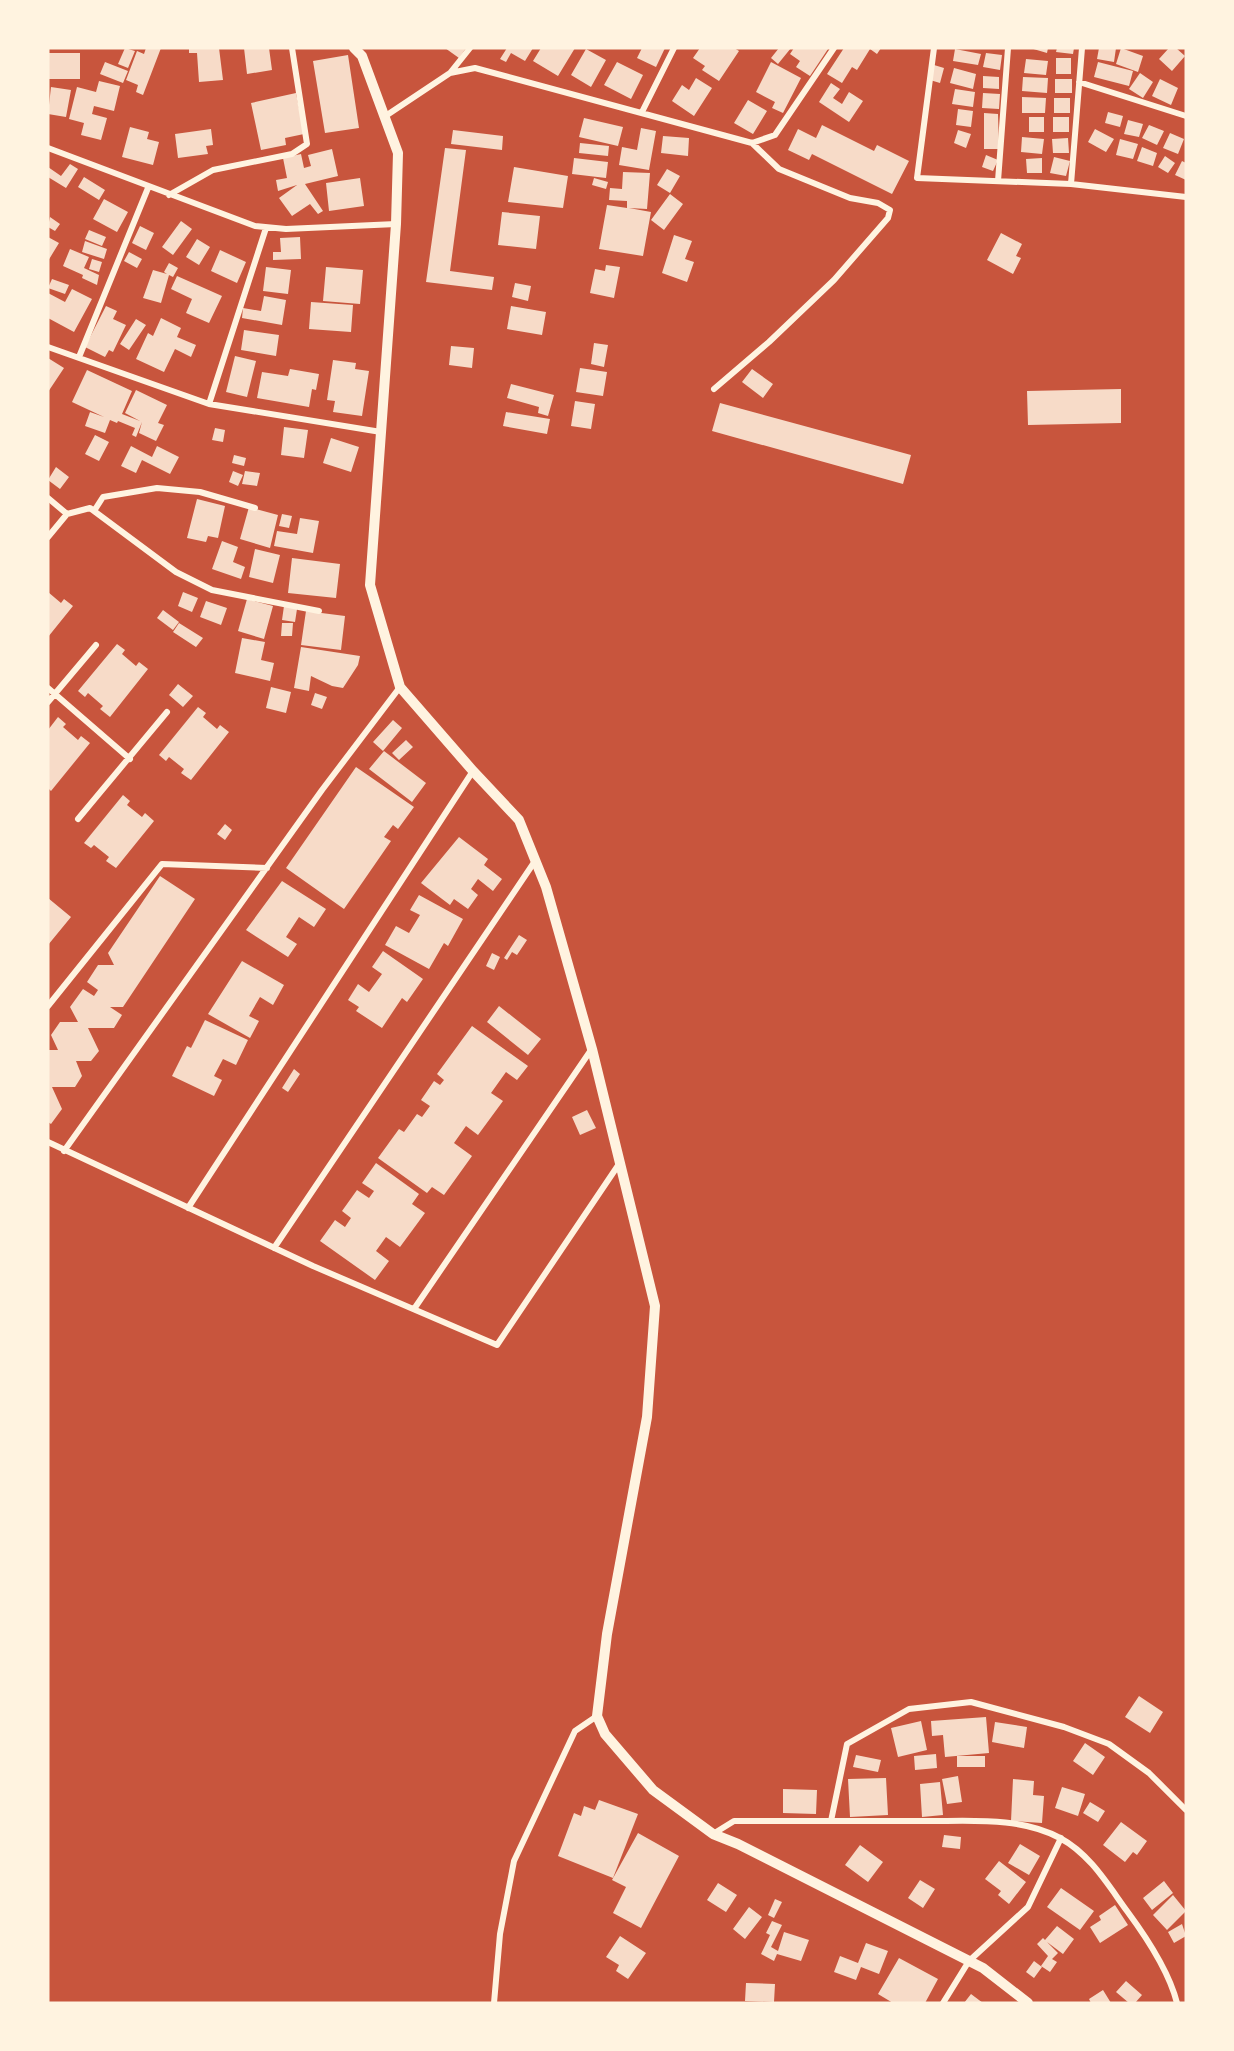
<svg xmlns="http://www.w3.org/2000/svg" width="1234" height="2051" font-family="'Nunito Sans',sans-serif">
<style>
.building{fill:#f7dbc8}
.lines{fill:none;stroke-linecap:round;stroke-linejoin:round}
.minor{stroke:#fff3e0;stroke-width:6}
.secondary{stroke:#fff3e0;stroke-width:10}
</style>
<rect width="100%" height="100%" fill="#c8553d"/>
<path class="building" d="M125,48l10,3 -7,17 -10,-4z
M146,48h15l-18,47 -7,-3 2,-7 -12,-5 11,-29 7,3z
M189,48h30l4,32 -24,2 -2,-29h-8z
M244,48h25l3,22 -25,4z
M445,48h21l-7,10z
M507,48h26l-8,13 -14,-8 -5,9 -6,-3z
M541,48h34l-17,28 -25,-15z
M642,48h23l-9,19 -19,-9z
M700,48h34l5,3 -20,30 -17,-11 3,-4 -12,-8z
M779,48h12l-13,16 -7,-6z
M794,48h32l2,1 -18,27 -14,-9 4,-6 -10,-7z
M844,48h37l-4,6 -7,-5 -13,21 -5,-3 -10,16 -15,-9z
M1030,48h18l-1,5z
M1057,48h17l-1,6 -17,-2z
M1099,48h17l-2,14 -17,-3z
M1121,48l22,8 -5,16 -22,-8z
M1169,48h7l9,8 -13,15 -13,-12z
M586,49l20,11 -15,27 -20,-12z
M955,49l26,5 -3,11 -25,-4z
M48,53h32v26h-32z
M986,53l16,2 -2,15 -17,-3z
M348,55l11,73 -34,5 -12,-72z
M1056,58h15v16h-15z
M1026,59l22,2 -2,14 -22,-2z
M105,62l23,9 -5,12 -23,-9z
M617,62l26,13 -12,24 -27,-14z
M771,62l30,16 -18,35 -11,-5 3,-6 -19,-10z
M1098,62l35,9 -4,15 -35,-9z
M934,65l10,3 -4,15 -10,-3z
M954,68l22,6 -3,15 -23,-6z
M1140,73l13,9 -10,16 -14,-9z
M983,76l16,1v12l-16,-1z
M1023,77l25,1 -1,15 -25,-2z
M696,78l16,10 -18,28 -22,-15 10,-16 7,5z
M1055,79h17v14h-17z
M1160,79l18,9 -7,17 -19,-9z
M99,81l21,5 -6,25 -20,-5 -2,8 15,4 -6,22 -20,-5 3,-12 -15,-4 8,-32 19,5z
M831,83l9,6 -7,9 9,6 7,-12 14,9 -14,21 -30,-20z
M51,87l20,3 -5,27 -18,-3z
M955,89l20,3 -2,15 -21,-3z
M296,93l8,41 -19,4 1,7 -25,5 -10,-47z
M983,93l17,1 -1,15 -17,-1z
M1022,97l24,1 -1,15h-23z
M1054,98h16v15h-16z
M748,100l19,11 -14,23 -19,-11z
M958,109l15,2 -2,16 -15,-2z
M1108,112l15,4 -3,11 -15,-4z
M984,113l14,1 1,35h-15z
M1029,117h15v15h-15z
M1053,117h16v15h-16z
M584,118l39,9 -5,19 -39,-9z
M1128,120l15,4 -4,13 -15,-3z
M822,125l52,26 3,-6 32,16 -17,33 -80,-40 -3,6 -21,-10 10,-21 18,9z
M1149,125l15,6 -7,14 -15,-7z
M130,127l19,5 -2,7 12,3 -6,23 -31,-8z
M641,128l15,3 -7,39 -30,-5 3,-18 15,3z
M211,129l2,16 -7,1 2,8 -30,4 -3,-24z
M1095,129l19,10 -8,13 -18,-10z
M453,130l50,6 -1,14 -51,-6z
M958,130l13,4 -5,14 -12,-5z
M1170,133l14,6 -6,15 -15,-6z
M663,136l26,2 -1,18 -27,-3z
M1022,137l22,2 -2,15 -21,-2z
M1068,138l1,15h-16l-1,-14z
M1120,139l18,5 -5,15 -17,-4z
M580,143l29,3 -1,10 -29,-3z
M1142,147l15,6 -4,13 -16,-5z
M445,148l21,2 -16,121 44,6 -2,13 -66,-8z
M332,149l6,27 -33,8 18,27 -5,3 -8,-10 -18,12 -13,-18 18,-13 -19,6 -2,-11 11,-2 -4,-20 18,-4 3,14 7,-2 -3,-11z
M986,155l12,5 -5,11 -11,-4z
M1165,156l10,7 -7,10 -10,-6z
M1054,157l16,4 -4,15 -16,-3z
M574,158l34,4 -2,16 -34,-4z
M1042,158v15h-15l-1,-14z
M1182,161l4,2v17l-11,-5z
M70,164l8,5 -12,19 -18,-11v-10l13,9z
M514,167l54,9 -5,32 -55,-6z
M667,169l13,7 -10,17 -13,-8z
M623,172l27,1 -3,36 -18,-1 22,4 -8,44 -44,-7 8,-44 20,3v-7l-18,-1 1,-12 12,1z
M84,177l21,13 -6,10 -21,-13z
M360,178l4,28 -35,5 -3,-28z
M594,178l14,4 -2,7 -14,-4z
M670,194l13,10 -19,26 -13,-10z
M104,199l24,13 -11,20 -24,-13z
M502,212l38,4 -4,33 -38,-4z
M50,217l10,7 -5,7 -7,-4z
M181,221l11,8 -19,26 -11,-8z
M140,226l14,7 -8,17 -14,-7z
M89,230l17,7 -4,9 -17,-7z
M1001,233l21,11 -6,12 5,2 -8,16 -26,-14z
M674,235l18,6 -7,18 9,3 -7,20 -25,-9z
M48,237l11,6 -11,18z
M300,237l1,22 -28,1v-8h8l-1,-14z
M197,239l13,8 -11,18 -13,-8z
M85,241l22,8 -3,10 -22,-7z
M70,249l19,8 -5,11 15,7 -2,10 -15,-7 1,-3 -20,-9z
M220,250l26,12 -9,21 -26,-12z
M129,252l13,7 -5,9 -13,-7z
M92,259l10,3 -3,10 -10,-3z
M169,263l9,5 -5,9 -4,-2 -8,28 -18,-5 10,-28 14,4 -3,-2z
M606,265l14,2 -6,31 -24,-5 5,-24 10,2z
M266,267l25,3 -3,24 -25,-3z
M326,267l37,3 -3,34 -37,-3z
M177,276l45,20 -13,27 -23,-10 6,-14 -21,-10z
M52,279l17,6 -4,9 -17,-6z
M515,283l16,3 -3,15 -16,-4z
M72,289l20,10 -18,33 -26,-14v-25l17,9z
M264,296l22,4 -4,25 -40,-7 1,-10 18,3z
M311,302l42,3 -2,27 -42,-3z
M106,306l11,5 -4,8 13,6 -13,27 -4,-2 -4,7 -20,-10z
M511,306l35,6 -4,23 -35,-6z
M161,318l20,10 -4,9 19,8 -5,12 -16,-8 -11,23 -28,-13 12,-26 5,3z
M136,319l10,6 -17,25 -9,-6z
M244,330l35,5 -3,21 -35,-6z
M594,343l14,2 -4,22 -13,-3z
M451,346l23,2 -2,20 -23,-3z
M235,356l21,5 -9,36 -21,-5z
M48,358l16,10 -16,24z
M333,360l23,3 -1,6 14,2 -7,45 -29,-4 2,-11 -8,-1z
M580,368l27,4 -4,24 -27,-4z
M290,369l29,5 -3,16 -4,-1 -3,18 -52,-9 5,-26 26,4z
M752,369l21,15 -10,14 -21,-16z
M87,370l45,21 -10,23 18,7 -15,-8 11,-23 31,15 -9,18 6,2 -8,16 -17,-8 3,-11 -6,15 -4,-2 3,-7 -17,-7 -1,2 -7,-3 -5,13 -20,-7 5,-14 14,5 -32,-15z
M511,384l43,11 -6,21 -10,-3 1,-6 -32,-9z
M1121,389v34l-93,2 -1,-34z
M575,401l20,3 -4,25 -20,-3z
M720,403l191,52 -8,29 -191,-53z
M506,412l44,7 -3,15 -44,-8z
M284,427l24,3 -4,28 -23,-3z
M215,428l10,2 -2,12 -11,-2z
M95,435l14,7 -10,19 -14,-7z
M331,438l28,9 -8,25 -28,-9z
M131,446l21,11 5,-11 22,11 -9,17 -28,-14 -6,13 -15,-7z
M234,455l12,3 -2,8 -12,-3z
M56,467l13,10 -9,12 -12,-9z
M233,471l10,4 -5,11 -9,-4z
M245,471l15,2 -3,13 -15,-2z
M197,499l28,7 -7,32 -10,-2 -2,6 -19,-4z
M249,507l29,8 -8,33 -30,-9z
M282,514l10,2 -3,12 -10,-2z
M300,518l19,3 -6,32 -39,-7 3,-15 20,3z
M222,541l16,6 -5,15 12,5 -4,12 -29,-10z
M255,549l25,6 -7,28 -24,-6z
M292,558l48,6 -4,34 -48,-5z
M48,592l13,11 3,-4 9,7 -25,31z
M183,592l15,6 -6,14 -14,-6z
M247,599l26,7 -9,33 -26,-8z
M206,601l21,7 -6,17 -21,-8z
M284,606l13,3 -2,13 -13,-2z
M163,610l16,12 -6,8 -16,-12z
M306,611l39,5 -4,34 -40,-5z
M179,623l24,15 -7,9 -23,-15z
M282,623h11l-1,13h-11z
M242,638l23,4 -4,18 13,3 -4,18 -35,-8z
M117,644l8,6 -3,4 14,12 3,-4 9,7 -38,48 -10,-8 3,-3 -15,-13 -3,4 -7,-6z
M301,647l59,9 -2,9 -15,23 -11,-2 -21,-10 -2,15 -15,-3z
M178,684l15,12 -10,11 -14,-12z
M271,687l20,5 -5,21 -20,-5z
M315,693l12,4 -5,12 -11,-4z
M198,707l8,6 -3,4 14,12 3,-4 9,7 -38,48 -10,-7 3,-4 -15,-12 -3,4 -7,-6z
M58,717l8,7 -3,3 15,13 3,-4 9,7 -39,48 -3,-3v-58z
M393,720l9,8 -19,23 -10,-9z
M406,740l7,7 -14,13 -7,-7z
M384,751l42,32 -14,19 -43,-33z
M356,767l58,40 -16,22 -5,-4 -9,12 7,4 -47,68 -58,-41z
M123,795l7,6 -3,4 15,12 3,-4 9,8 -38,47 -10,-7 3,-4 -15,-12 -3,3 -7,-5z
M225,824l7,6 -7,10 -8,-6z
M459,837l29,22 -4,6 18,14 -9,12 -15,-12 -7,10 7,6 -10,14 -14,-10 -4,6 -29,-22z
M160,876l35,23 -72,108h-13l12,8 -8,13h-26l11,23 -8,10h-15l6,15 -7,11h-23l10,22 -11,15 -3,-2v-72h10l-7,-15 9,-13h18l-8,-15 13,-18 11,7 4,-6 -11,-8 11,-17h16l-6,-12z
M282,881l44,28 -12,18 -15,-10 -13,20 11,7 -9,13 -42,-27z
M419,895l44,24 -15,27 -4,-3 -15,26 -44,-24 11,-19 13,7 11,-18 -10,-5z
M48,898l23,19 -23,28z
M519,935l8,5 -10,15 -5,-3 -5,8 -3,-2z
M383,951l40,28 -16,23 -5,-4 -20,30 -26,-17 3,-4 -11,-7 10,-16 11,8 13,-18 -10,-7z
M492,953l8,4 -6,13 -8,-4z
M242,961l42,24 -11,20 -13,-8 -11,19 10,5 -9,17 -42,-24z
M499,1006l42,33 -13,16 -41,-33z
M205,1020l43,20 -12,25 -13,-6 -9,17 8,4 -8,16 -42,-20 15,-30 4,2z
M472,1026l56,40 -11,14 -11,-8 -15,21 12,8 -25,34 -12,-9 -12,17 18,13 -28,39 -12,-8 -5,6 -49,-35 21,-29 5,3 13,-18 5,3 8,-11 -9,-6 13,-19 6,4 4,-5 -7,-6z
M294,1069l6,5 -12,18 -6,-4z
M587,1110l9,18 -16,7 -8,-18z
M376,1163l43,31 -7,10 13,9 -25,34 -14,-10 -10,14 13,10 -14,19 -55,-39 15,-21 10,7 6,-9 -9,-7 15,-21 12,8 5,-7 -12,-8z
M1139,1696l24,16 -13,21 -25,-16z
M986,1717l3,36 -44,4 -2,-22 -11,1 -1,-15z
M921,1721l6,29 -29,7 -7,-29z
M995,1722l32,5 -3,21 -32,-6z
M1085,1743l20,14 -12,18 -20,-14z
M936,1754l1,14 -22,2 -1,-14z
M856,1755l25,5 -3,12 -25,-5z
M957,1756h28v11h-28z
M958,1776l4,26 -15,2 -5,-25z
M886,1778l2,37 -38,2 -2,-38z
M1013,1779l21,2 -1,14 11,1 -2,27 -31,-2z
M940,1782l3,33 -21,2 -2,-33z
M1062,1787l23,7 -7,22 -23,-8z
M783,1789l34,1 -1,24 -33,-1z
M599,1800l39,14 -25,64 -55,-22 16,-43 7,3 3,-10 11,4z
M1090,1802l15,9 -7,11 -15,-9z
M1121,1822l26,19 -10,14 -4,-3 -8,10 -22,-17z
M638,1833l41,23 -38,72 -28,-15 13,-26 -14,-7z
M944,1835l17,2 -1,12 -18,-2z
M1020,1844l20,12 -11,19 -21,-12z
M860,1845l23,17 -15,20 -23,-17z
M999,1861l27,21 -17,22 -11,-9 3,-4 -16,-12z
M920,1880l15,9 -12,19 -15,-10z
M1164,1881l9,12 -21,17 -9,-12z
M718,1883l19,12 -11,17 -19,-12z
M1061,1888l33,23 -14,19 -33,-23z
M1173,1895l13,16 -19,19 -14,-15z
M775,1899l7,3 -8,16 -6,-3z
M1115,1905l13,20 -28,18 -10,-16 11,-7 -2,-4z
M749,1907l13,10 -17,22 -12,-10z
M772,1921l10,4 -11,22 7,4 6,-19 25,8 -8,21 -24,-7 -3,7 -13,-7 9,-19 -4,-2z
M1182,1924l4,12 -12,7 -6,-11z
M1057,1926l17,13 -11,15 -16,-12 11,11 -6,6 5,3 -7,10 -9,-6 7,-10 -11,-12 6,-6 2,2z
M620,1936l26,17 -18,26 -12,-8 3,-6 -13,-8z
M866,1943l22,8 -9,23 -18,-7 -5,13 -22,-8 6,-16 18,7z
M899,1958l39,21 -13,24h-32l-15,-9z
M1034,1961l8,6 -8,11 -8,-6z
M1126,1981l16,14 -7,8h-6l-13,-11z
M746,1983l29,1 -1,18 -29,-1z
M1103,1990l8,13h-20l-2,-4z
M971,1994l12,9h-19z"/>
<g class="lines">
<path class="minor" d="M934,48l-17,130 154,6 115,13
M450,73l25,-5 277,75 23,-8 59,-87
M1079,82l107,34
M642,112l32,-64
M384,117l66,-44 20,-25
M48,148l207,78 31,3 110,-5
M998,181l10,-133
M1071,184l11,-136
M169,195l44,-25 79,-16 15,-10 -15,-96
M48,347l161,57 172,28
M79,357l69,-169
M714,389l55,-47 65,-62 54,-62 2,-8 -12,-7 -28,-5 -71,-29 -27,-26
M209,404l57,-176
M48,498l19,16 -19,23
M94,511l9,-14 54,-9 43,4 55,16
M67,514l23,-6 86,64 36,18 107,21
M48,688l82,71
M48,702l48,-57
M78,819l89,-107
M48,1006l114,-142 105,4
M48,1142l265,124 184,79 122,-181
M64,1151l258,-361 78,-103
M188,1208l285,-437
M274,1248l261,-387
M414,1309l177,-259
M831,1821l16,-77 62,-35 62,-7 93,25 45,17 40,29 37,37
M713,1834l21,-13c61,0 122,0 183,0 46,1 101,-6 143,17 30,16 48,47 67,73 20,27 42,60 50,92
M494,2003l6,-69 14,-73 61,-130 22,-15
M943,2003l26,-42 59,-54 33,-69"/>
<path class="secondary" d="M354,48l8,8 36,97 -2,71 -26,361 30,102 73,84 46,49 27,67 46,162 63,257 -8,111 -40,217 -10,82 8,18 48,56 60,44 25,10 245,124 45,35"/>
</g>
<rect width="1234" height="2051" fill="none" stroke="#fff3e0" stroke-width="99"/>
</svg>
